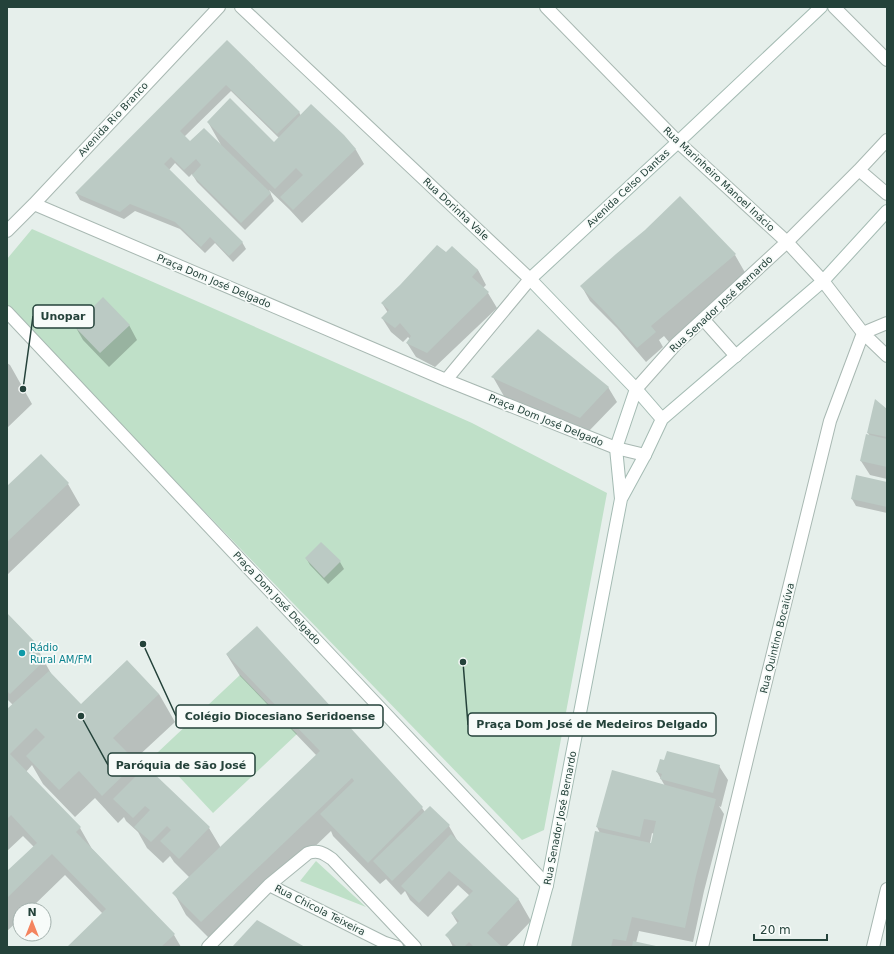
<svg xmlns="http://www.w3.org/2000/svg" width="894" height="954" font-family="'DejaVu Sans',sans-serif">
<style>
.green{fill:#bfe0c8}
.shadow{fill:#0003;fill-rule:evenodd}
.building{fill:#bbcac4}
.lines{fill:none;stroke-linecap:round;stroke-linejoin:round}
.street-casing{stroke:#a8b8b2;stroke-width:14}
.secondary-casing{stroke:#a4bbb3;stroke-width:14}
.street{stroke:#fff;stroke-width:12}
.secondary{stroke:#fff;stroke-width:12}
.culture-dot{fill:#0f9aa8;stroke:#f7fbf9;stroke-width:1.5}
.labels{text-anchor:middle;dominant-baseline:central;stroke-width:3.5;stroke-linejoin:round;paint-order:stroke}
.street-label{font-size:10px;fill:#24423a;stroke:#f7fbf9}
.culture-label{font-size:10px;fill:#0d838f;stroke:#f7fbf9;text-anchor:start}
.leader{fill:none;stroke:#24423a;stroke-width:1.5}
.callout-dot{fill:#24423a;stroke:#f7fbf9;stroke-width:1.5}
.callout{fill:#f7fbf9;stroke:#24423a;stroke-width:1.5}
.callout-label{font-size:11px;text-anchor:middle;font-weight:bold;fill:#24423a}
</style>
<rect width="100%" height="100%" fill="#e6efeb"/>
<path class="green" d="M32,229l169,74 271,120 135,70 -63,337 -22,10 -515,-533v-48z
M240,675l57,59 -84,79 -56,-60z
M316,861l50,46 -66,-26z"/>
<path class="shadow" d="M227,42l72,70 2,4 42,20 13,14 8,14 -62,59 -13,-14 -20,-19 5,11 -29,29 -48,-48 -5,-8 -3,3 -14,-14 -6,7 73,72 4,7 -13,13 -18,-19 -10,10 -25,-24 -45,-18 -11,8 -44,-19 -4,-7zM231,91l48,47 -5,6 -66,-22 13,23 -31,-2 -6,-6z
M452,247l26,23 8,15 -3,3 5,5 9,15 -62,59 -19,-10 -9,-14 3,-4 -2,-2 -5,5 -12,-10 -9,-14 6,-5 -6,-10 64,-49z
M735,255l12,21 -78,66 -5,-6 -5,4 4,7 -17,15 -29,-34 -27,-27 -8,-14z
M129,325l8,15 -28,27 -26,-27 -8,-14z
M7,363l3,2 22,39 -25,24z
M493,377l115,10 9,15 -29,30 -39,-18 -4,4 -40,-20z
M887,410v69l-17,-4 -9,-14 9,-25 -2,-3z
M887,483v30l-31,-7 -4,-7z
M68,484l12,21 -73,70v-88z
M306,558l34,4 4,7 -16,15 -18,-19z
M7,614l26,27 20,36 28,28 78,-11 16,28 -41,38 7,11 68,57 12,20 96,-92 -77,-80 -13,-21 30,-27 165,180 3,4 24,14 8,14v1l62,59 12,21 -25,26h-53l-6,-12 11,-11 -6,-10 18,-18 -12,-11 -30,32 -18,-17 -5,-9 -4,4 -15,-16 -6,5 -47,-48 -2,-5 -117,112 -28,-28 -12,-22 16,-15 -16,-16 -4,-6 -7,7 -16,-15 -9,-16 -12,-11 -2,-4 -6,6 -23,-25 -20,19 -32,-33 -11,-19 -6,7 54,56 12,21 82,86 7,12h-113l35,-33 -38,-39 -36,35h-9v9l-13,12v-59l27,-25 -11,-11 -16,15v-140l6,-6 -6,-6z
M719,766l9,14 -7,27 -2,-1 5,8 -20,77 -11,51 -54,-11 -3,12 18,4h-82l28,-114 -3,-6 16,-56 52,15 -8,-14zM652,833l2,1 -2,10 -2,-1z"/>
<path class="building" d="M227,40l73,72 -23,22 -51,-49 -46,46 10,10 14,-13 67,65 -30,30 -49,-48 9,-10 -5,-6 -12,11 -13,-13 -7,7 79,78 -14,14 -19,-19 -9,10 -26,-25 -45,-18 -10,8 -45,-19z
M230,98l44,44 37,-38 33,31 12,14 -63,61 -13,-13 23,-22 -7,-7 -21,21 -68,-67z
M680,196l56,58 -85,72 5,6 -19,16 -30,-34 -27,-28 36,-32 29,-24z
M437,245l9,7 6,-6 26,24 -6,7 17,15 -62,61 -21,-10 5,-7 -11,-13 -5,5 -14,-10 8,-8 -8,-7 19,-18z
M103,297l27,28 -30,28 -26,-27z
M538,329l71,58 -29,31 -89,-41z
M875,399l12,10v28l-20,-4z
M866,434l21,5v28l-27,-6z
M41,454l28,29 -62,59v-56z
M856,475l31,7v25l-36,-8z
M321,542l20,19 -17,17 -19,-20z
M7,613l27,28 -4,4 15,15 -35,34 -3,-3z
M257,626l166,181 -55,56 -48,-49 34,-33 -2,-3 -151,144 -29,-29 148,-142 -94,-97z
M127,660l32,34 -46,44 24,24 -35,34 -23,-25 -20,19 -33,-34 19,-19 -9,-9 -26,26 71,73 -5,5 99,102 -14,13h-94l39,-38 -54,-55 -45,44v-27l30,-28 -26,-28 -4,4v-110l42,-38 32,33z
M667,751l53,14 -7,28 -53,-14 2,-5 -6,-2 4,-13 4,1z
M146,766l64,61 -31,32 -19,-18 11,-11 -4,-4 -16,16 -17,-15 16,-17 -5,-4 -12,12 -20,-19z
M612,770l104,29 -20,77 -11,52 -53,-11 -6,24 -13,-2 -2,8h-40l24,-116 56,12 5,-22 -12,-2 -4,18 -44,-10z
M430,806l20,19 -58,56 -19,-20z
M451,834l68,65 -32,34 15,14h-28l-5,-5 -5,5h-7l-12,-12 14,-14 -8,-8 22,-22 -24,-20 -30,32 -18,-17z
M257,920l48,27h-73z
M633,941l23,5 -1,1h-23z"/>
<g class="lines">
<defs>
<path id="street" d="M241,7l289,272 -84,101
M546,7l132,135 109,100 36,39 40,52 24,23
M834,7l53,53
M859,170l28,24
M34,204l412,176 170,68 29,7
M7,231l27,-27 185,-197
M7,312l540,573
M703,319l33,37
M636,389l40,-45 111,-102 72,-72 28,-30
M269,885l116,58 12,4
M208,947l61,-62 39,-32c11,-3 15,0 24,6l83,88
M702,947l53,-221 75,-305 33,-88 24,-10
M873,947l14,-58"/>
<path id="secondary" d="M662,419l-26,-30 -106,-110 148,-137 143,-135
M621,499l-5,-51 20,-59
M530,947l17,-62 74,-386 24,-44 17,-36 161,-138 64,-70"/>
</defs>
<use href="#street" class="street-casing"/>
<use href="#secondary" class="secondary-casing"/>
<use href="#street" class="street"/>
<use href="#secondary" class="secondary"/>
</g>
<circle class="culture-dot" cx="22" cy="653" r="4"/>
<g class="labels">
<g class="street-label">
<text transform="translate(113 119) rotate(-47)">Avenida Rio Branco</text>
<text transform="translate(719 179) rotate(43)">Rua Marinheiro Manoel Inácio</text>
<text transform="translate(628 188) rotate(-43)">Avenida Celso Dantas</text>
<text transform="translate(456 209) rotate(43)">Rua Dorinha Vale</text>
<text transform="translate(214 281) rotate(23)">Praça Dom José Delgado</text>
<text transform="translate(721 304) rotate(-43)">Rua Senador José Bernardo</text>
<text transform="translate(546 420) rotate(22)">Praça Dom José Delgado</text>
<text transform="translate(277 598) rotate(47)">Praça Dom José Delgado</text>
<text transform="translate(777 638) rotate(-76)">Rua Quintino Bocaiúva</text>
<text transform="translate(560 818) rotate(-79)">Rua Senador José Bernardo</text>
<text transform="translate(320 910) rotate(27)">Rua Chicola Teixeira</text>
</g>
<g class="culture-label">
<text x="30" y="647">Rádio<tspan x="30" dy="12">Rural AM/FM</tspan></text>
</g>
</g>
<path class="leader" d="M23 389L33 316M143 644L176 716M463 662L468 725M81 716L108 765"/>
<g class="callout-dot">
<circle cx="23" cy="389" r="4"/>
<circle cx="143" cy="644" r="4"/>
<circle cx="463" cy="662" r="4"/>
<circle cx="81" cy="716" r="4"/>
</g>
<g class="callout">
<rect x="33" y="305" width="61" height="23" rx="4"/>
<rect x="176" y="705" width="207" height="23" rx="4"/>
<rect x="468" y="713" width="248" height="23" rx="4"/>
<rect x="108" y="753" width="147" height="23" rx="4"/>
</g>
<g class="callout-label">
<text x="63" y="320">Unopar</text>
<text x="280" y="720">Colégio Diocesiano Seridoense</text>
<text x="592" y="728">Praça Dom José de Medeiros Delgado</text>
<text x="181" y="769">Paróquia de São José</text>
</g>
<rect width="894" height="954" fill="none" stroke="#24423a" stroke-width="16"/>
<g transform="translate(32 922)"><circle r="19" fill="#f7fbf9" stroke="#a3b1ad"/>
<path d="M0-3L7 15L0 10L-7 15Z" fill="#f4845f"/>
<text y="-6" font-size="11" font-weight="bold" text-anchor="middle" fill="#24423a">N</text>
</g>
<path d="M754 934v6h73v-6" fill="none" stroke="#24423a" stroke-width="2"/>
<text x="760" y="934" font-size="12" fill="#24423a" stroke="#f7fbf9" stroke-width="3" paint-order="stroke">20 m</text>
</svg>
